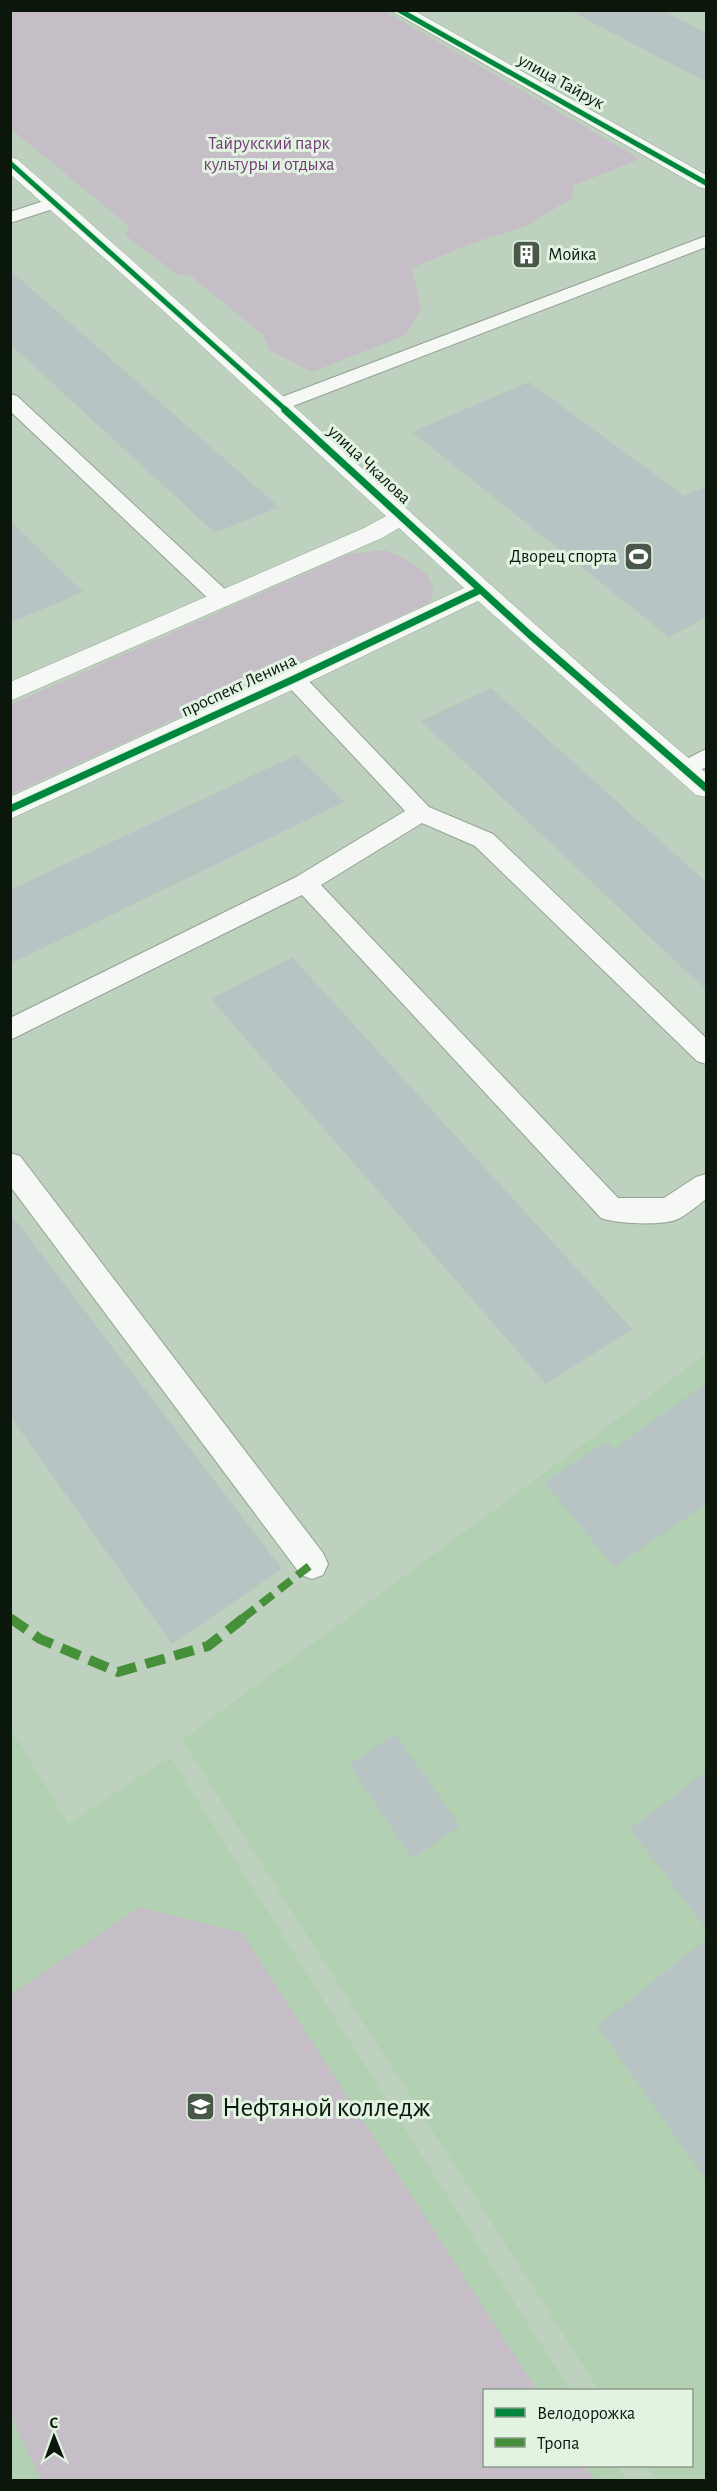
<svg xmlns="http://www.w3.org/2000/svg" width="717" height="2491" font-family="'Alegreya Sans',sans-serif">
<style>
.built{fill:#b2d0b2}
.green{fill:#c6bec7}
.building{fill:#b8c4c3}
.lines{fill:none;stroke-linecap:round;stroke-linejoin:round}
.lane-casing{stroke:#94a294;stroke-width:2}
.street-casing{stroke:#94a294;stroke-width:1}
.lane{fill:#f5f8f5;fill-rule:evenodd}
.street{fill:#f5f8f5;fill-rule:evenodd}
.quiet-far1{stroke:#459038;stroke-width:8;stroke-dasharray:15 8;stroke-linecap:butt}
.quiet{stroke:#459038;stroke-width:10;stroke-dasharray:20 10;stroke-linecap:butt}
.cycleway-far1-casing{stroke:#e3f3e2;stroke-width:8}
.cycleway-casing{stroke:#e3f3e2;stroke-width:10}
.cycleway-far1{stroke:#00873e;stroke-width:5}
.cycleway{stroke:#00873e;stroke-width:7}
.labels{text-anchor:middle;dominant-baseline:central;stroke-width:6;stroke-linejoin:round;paint-order:stroke}
.far-street-label{font-size:18px;fill:#0b170b;stroke:#e3f3e2}
.far-park-label{font-size:18px;fill:#733978;stroke:#e3f3e2}
.far-poi-label{font-size:18px;fill:#0b170b;stroke:#e3f3e2;text-anchor:start}
.near-poi-label{font-size:27px;fill:#0b170b;stroke:#e3f3e2;text-anchor:start}
</style>
<rect width="100%" height="100%" fill="#bed0be"/>
<path class="built" d="M706,1354v1126h-49l-10,-14h45v-76h-93l-417,-650z
M10,1727l58,97 102,-67 400,633h-86v76h133l9,14h-615z"/>
<path class="green" d="M10,11h374l256,148 -66,26 -2,13 -44,27 -58,19 -58,24 9,41 -15,26 -94,37 -43,-22 -6,-15 -72,-59 -14,-2 -52,-39 4,-9 -118,-97z
M384,550c21,8 60,25 46,52l-419,192 -1,-89 339,-151z
M139,1907l103,26 295,457h-53v76h101l10,14h-554l-30,-64v-421z"/>
<path class="building" d="M569,10h94l43,23v49z
M10,270l269,237 -64,26 -205,-189z
M529,382l155,114 22,-10v132l-37,19 -257,-205z
M10,521l73,71 -73,31z
M491,688l215,194v108l-285,-269z
M296,755l48,47 -334,162v-74z
M292,957l340,372 -86,55 -335,-385z
M10,1213l272,356 -110,75 -162,-228z
M706,1383v121l-92,63 -70,-85 63,-41 7,8z
M395,1733l65,93 -48,33 -63,-94z
M706,1771v158l-76,-100z
M706,1939v241l-109,-154z"/>
<g class="lines">
<defs>
<path id="lane" d="M56,197l9,5 -3,4 -52,17v-11z
M706,236v11l-418,161 -7,2 -10,-6 3,-4z
M10,394l7,2 213,198 3,5 -3,5h-16l-204,-193z
M294,672l8,2 127,133 64,27 213,204v26l-9,-3 -222,-215 -53,-23 -101,62 297,313h46l32,-21 10,-3v25c-9,7 -18,15 -28,20 -15,7 -61,5 -77,-1l-299,-323 -292,145v-22l286,-141 109,-66 -119,-127 -3,-5 3,-5z
M706,749v18l-21,11 -8,-2 -4,-6 4,-6z
M10,1153l10,3 303,397 5,11 -5,11 -11,4 -11,-4 -291,-389z"/>
<path id="street" d="M390,10h23l293,165v14l-7,-2z
M10,157l7,2c233,202 454,415 689,614v24l-10,-2 -218,-194 -175,84 -293,134v-22l454,-209 -65,-60 -17,10 -372,163v-19l354,-154 22,-12 -209,-193 -167,-149z"/>
</defs>
<use href="#lane" class="lane-casing"/>
<use href="#street" class="street-casing"/>
<use href="#lane" class="lane"/>
<use href="#street" class="street"/>
<path class="quiet-far1" d="M243,1618l69,-54"/>
<path class="quiet" d="M10,1618l30,21 78,33 90,-26 37,-29"/>
<defs>
<path id="cycleway-far1" d="M399,10l307,173
M10,163l277,248"/>
<path id="cycleway" d="M285,410l245,225 176,153
M10,809l284,-130 186,-89"/>
</defs>
<use href="#cycleway-far1" class="cycleway-far1-casing"/>
<use href="#cycleway" class="cycleway-casing"/>
<use href="#cycleway-far1" class="cycleway-far1"/>
<use href="#cycleway" class="cycleway"/>
</g>
<defs>
<symbol id="building-square" viewBox="-11 -11 22 22"><rect x="-9" y="-9" width="18" height="18" rx="4" fill="#4a584a" stroke="#e3f3e2"/><path d="M-4-6H4V6H1V3H-1V6H-4ZM-2.5-4.3h1.7v1.8h-1.7ZM.8-4.3h1.7v1.8H.8ZM-2.5-1h1.7V.8h-1.7ZM.8-1h1.7V.8H.8Z" fill="#fff"/></symbol>
<symbol id="stadium-square" viewBox="-11 -11 22 22"><rect x="-9" y="-9" width="18" height="18" rx="4" fill="#4a584a" stroke="#e3f3e2"/><path d="M0-5a6.5 5 0 1 0 0 10a6.5 5 0 1 0 0-10ZM-3.5-1.8h7v3.6h-7Z" fill="#fff"/></symbol>
<symbol id="university-square" viewBox="-11 -11 22 22"><rect x="-9" y="-9" width="18" height="18" rx="4" fill="#4a584a" stroke="#e3f3e2"/><path d="M0-5L7-2L0 1L-7-2ZM-4 1L0 2.5L4 1V4Q0 6-4 4Z" fill="#fff"/></symbol>
</defs>
<g fill-rule="evenodd">
<use href="#building-square" x="510" y="238" width="33" height="33"/>
<use href="#stadium-square" x="622" y="540" width="33" height="33"/>
<use href="#university-square" x="184" y="2090" width="33" height="33"/>
</g>
<g class="labels">
<g class="far-street-label">
<text transform="translate(561 82) rotate(29)">улица Тайрук</text>
<text transform="translate(369 465) rotate(43)">улица Чкалова</text>
<text transform="translate(239 686) rotate(-25)">проспект Ленина</text>
</g>
<g class="far-park-label">
<text x="269" y="144">Тайрукский парк<tspan x="269" dy="21">культуры и отдыха</tspan></text>
</g>
<g class="far-poi-label">
<text x="548" y="255">Мойка</text>
<text x="617" y="557" text-anchor="end">Дворец спорта</text>
</g>
<g class="near-poi-label">
<text x="222" y="2107">Нефтяной колледж</text>
</g>
</g>
<rect width="717" height="2491" fill="none" stroke="#0b170b" stroke-width="24"/>
<rect x="483" y="2389" width="210" height="78" fill="#e3f3e2" stroke="#8d9b8c" stroke-width="1.5"/>
<rect x="495" y="2408" width="30" height="9" fill="#00873e" stroke="#8d9b8c" stroke-width="1.5"/>
<text x="537" y="2419" font-size="18" fill="#0b170b">Велодорожка</text>
<rect x="495" y="2438" width="30" height="9" fill="#459038" stroke="#8d9b8c" stroke-width="1.5"/>
<text x="537" y="2449" font-size="18" fill="#0b170b">Тропа</text>
<g transform="translate(54 2437) rotate(359)" stroke="#e3f3e2" stroke-width="4.5" paint-order="stroke">
<path d="M0-4.5L10 22L0 15L-10 22Z" fill="#0b170b"/>
<text y="-9" font-size="16" font-weight="bold" text-anchor="middle" fill="#0b170b">С</text>
</g>
</svg>
